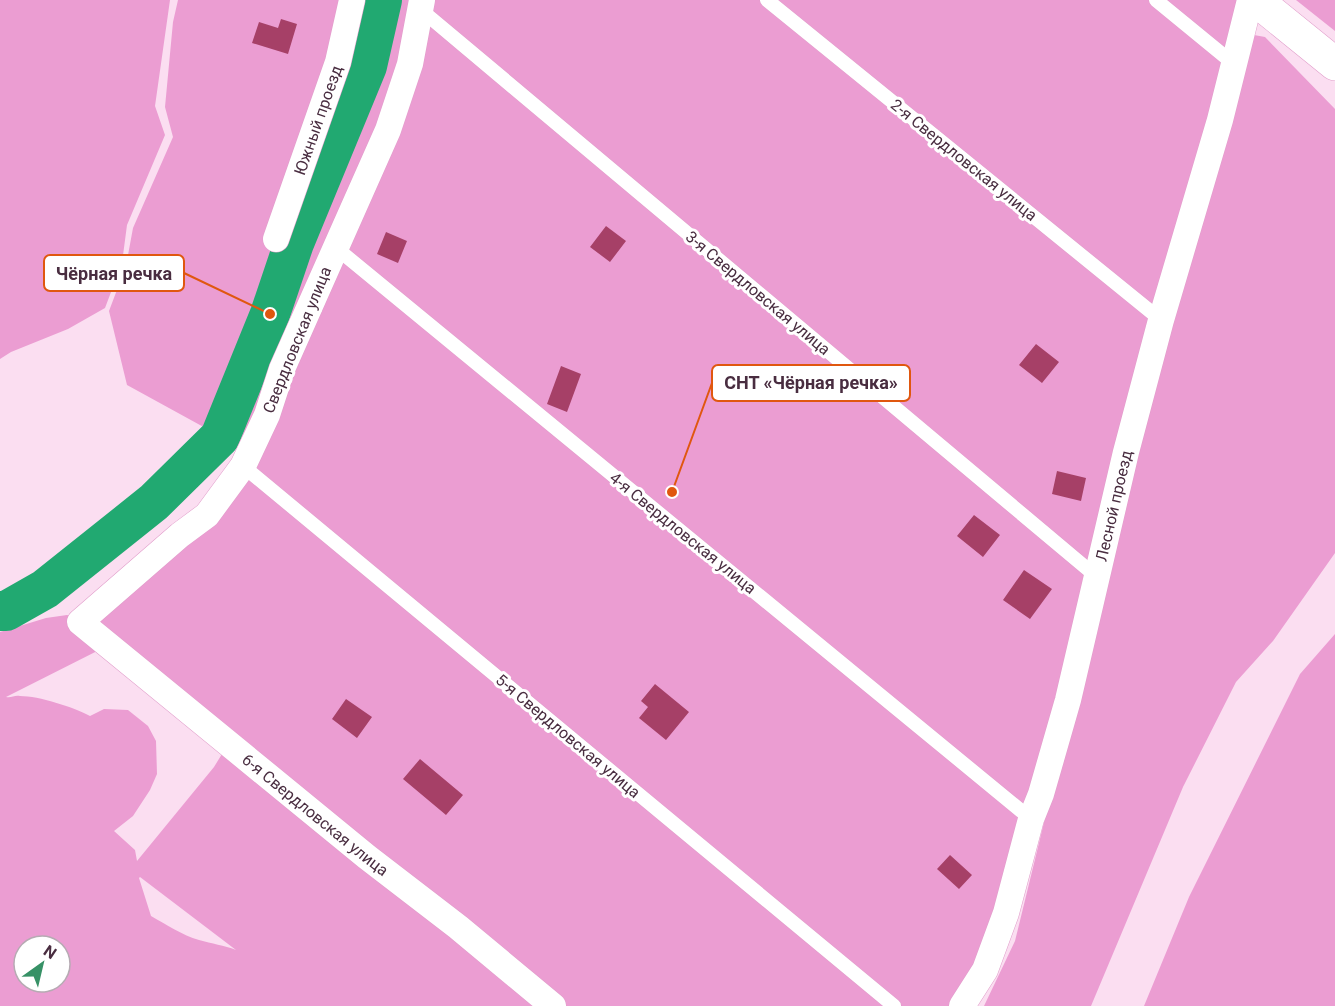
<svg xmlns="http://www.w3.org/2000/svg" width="1335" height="1006" font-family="Roboto,sans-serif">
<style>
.green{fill:#eb9dd2;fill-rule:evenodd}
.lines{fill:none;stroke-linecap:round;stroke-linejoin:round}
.river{stroke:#21a971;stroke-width:40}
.building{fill:#a64067}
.service-casing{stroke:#e19ecb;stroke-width:15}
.minor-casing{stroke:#e19ecb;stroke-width:27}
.tertiary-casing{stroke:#e19ecb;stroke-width:34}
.service{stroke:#fff;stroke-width:14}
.minor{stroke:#fff;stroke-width:26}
.tertiary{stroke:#fff;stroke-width:33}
.labels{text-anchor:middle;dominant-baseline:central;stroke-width:6;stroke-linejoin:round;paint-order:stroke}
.street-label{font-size:16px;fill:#492d40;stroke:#fff}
.leader{fill:none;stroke:#e0570f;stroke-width:2}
.callout-dot{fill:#e0570f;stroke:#fff;stroke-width:2}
.callout{fill:#fff;stroke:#e0570f;stroke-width:2}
.callout-label{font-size:18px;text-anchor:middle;font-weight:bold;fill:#492d40}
</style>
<rect width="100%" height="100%" fill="#fbdef1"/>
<path class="green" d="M0,0h170l-15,106 10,29 -38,90 -5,38 -17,45 -37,21 -57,23 -11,7z
M178,0h1077l-247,896 -53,110h-955v-374l46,-14 21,-3 27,8 166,-165 -133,-73 -18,-74 17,-45 7,-38 40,-91 -8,-30 8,-85zM117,641l116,95 -19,31 -77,94 -2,-11 -21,-19 19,-15 17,-26 7,-16 -1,-33 -8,-15 -20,-16 -24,-1 -14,7c-17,-9 -51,-20 -70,-20 -6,-1 -8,2 -14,1zM139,878l1,-1 96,73c-12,-5 -24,-6 -37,-10 -17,-5 -32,-15 -48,-24zM24,946h36v36h-36z
M1296,0h39v31z
M1254,35l11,2 70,72v444l-62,88 -37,41 -53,105 -92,219h-107l31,-65 102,-417z
M1335,634v372h-191l45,-109 111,-223z"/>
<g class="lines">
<path class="river" d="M0,611h6l39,-22 109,-87 66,-65 50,-123 24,-71 73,-177 15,-66"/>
</g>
<path class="building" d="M281,19l16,5 -9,30 -36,-11 7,-21 19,6z
M606,226l20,15 -16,21 -20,-15z
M386,232l21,9 -9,22 -21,-9z
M1036,344l23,18 -17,21 -23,-18z
M561,366l20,8 -14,38 -20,-8z
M1057,471l29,7 -5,23 -29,-7z
M974,515l26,20 -17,22 -26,-21z
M1024,570l28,19 -22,30 -27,-19z
M655,684l34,28 -23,28 -27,-22 9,-11 -7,-6z
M346,699l26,18 -15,21 -25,-19z
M420,759l43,36 -17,20 -43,-36z
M950,855l22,20 -13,14 -22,-20z"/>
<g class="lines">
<defs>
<path id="service" d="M767,0l394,320
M1156,0l78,64
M420,9l677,568
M335,247l696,572
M243,466l651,540"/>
<g id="minor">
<path id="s1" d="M422,0l-12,64 -22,66 -106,239 -15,46 -24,51 -36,49 -27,20 -100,87 287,235 91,70 95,79"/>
<path id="s2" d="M276,239l62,-177 14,-62"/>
<path id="s3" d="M962,1006l23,-36 21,-57 25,-94 10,-25 27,-94 58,-248 35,-132 59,-200 30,-120"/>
</g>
<path id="tertiary" d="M1256,0l79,64"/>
</defs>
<use href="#service" class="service-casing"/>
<use href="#minor" class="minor-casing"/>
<use href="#tertiary" class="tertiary-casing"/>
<use href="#service" class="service"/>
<use href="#minor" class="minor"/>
<use href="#tertiary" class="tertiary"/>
</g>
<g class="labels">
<g class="street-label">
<text stroke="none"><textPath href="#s2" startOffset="126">Южный проезд</textPath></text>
<text transform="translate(964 160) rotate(39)">2-я Свердловская улица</text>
<text transform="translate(758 293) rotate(40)">3-я Свердловская улица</text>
<text transform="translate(297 340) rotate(-68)">Свердловская улица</text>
<text stroke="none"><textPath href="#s3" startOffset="525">Лесной проезд</textPath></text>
<text transform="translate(683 533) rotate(39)">4-я Свердловская улица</text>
<text transform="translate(568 736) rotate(40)">5-я Свердловская улица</text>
<text stroke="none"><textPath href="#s1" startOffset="1032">6-я Свердловская улица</textPath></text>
</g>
</g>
<path class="leader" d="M270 314L184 273M672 492L712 383"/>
<g class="callout-dot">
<circle cx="270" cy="314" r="6"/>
<circle cx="672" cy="492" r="6"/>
</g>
<g class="callout">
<rect x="44" y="255" width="140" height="36" rx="6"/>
<rect x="712" y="365" width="198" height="36" rx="6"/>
</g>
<g class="callout-label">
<text x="114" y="280">Чёрная речка</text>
<text x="811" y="389">СНТ «Чёрная речка»</text>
</g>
<g transform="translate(42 964) rotate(34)"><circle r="28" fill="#ffffff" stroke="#b6abb3" stroke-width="1.5"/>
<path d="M0-4.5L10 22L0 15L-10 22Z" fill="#379166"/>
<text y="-9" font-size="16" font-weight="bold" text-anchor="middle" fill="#492d40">N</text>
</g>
</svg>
